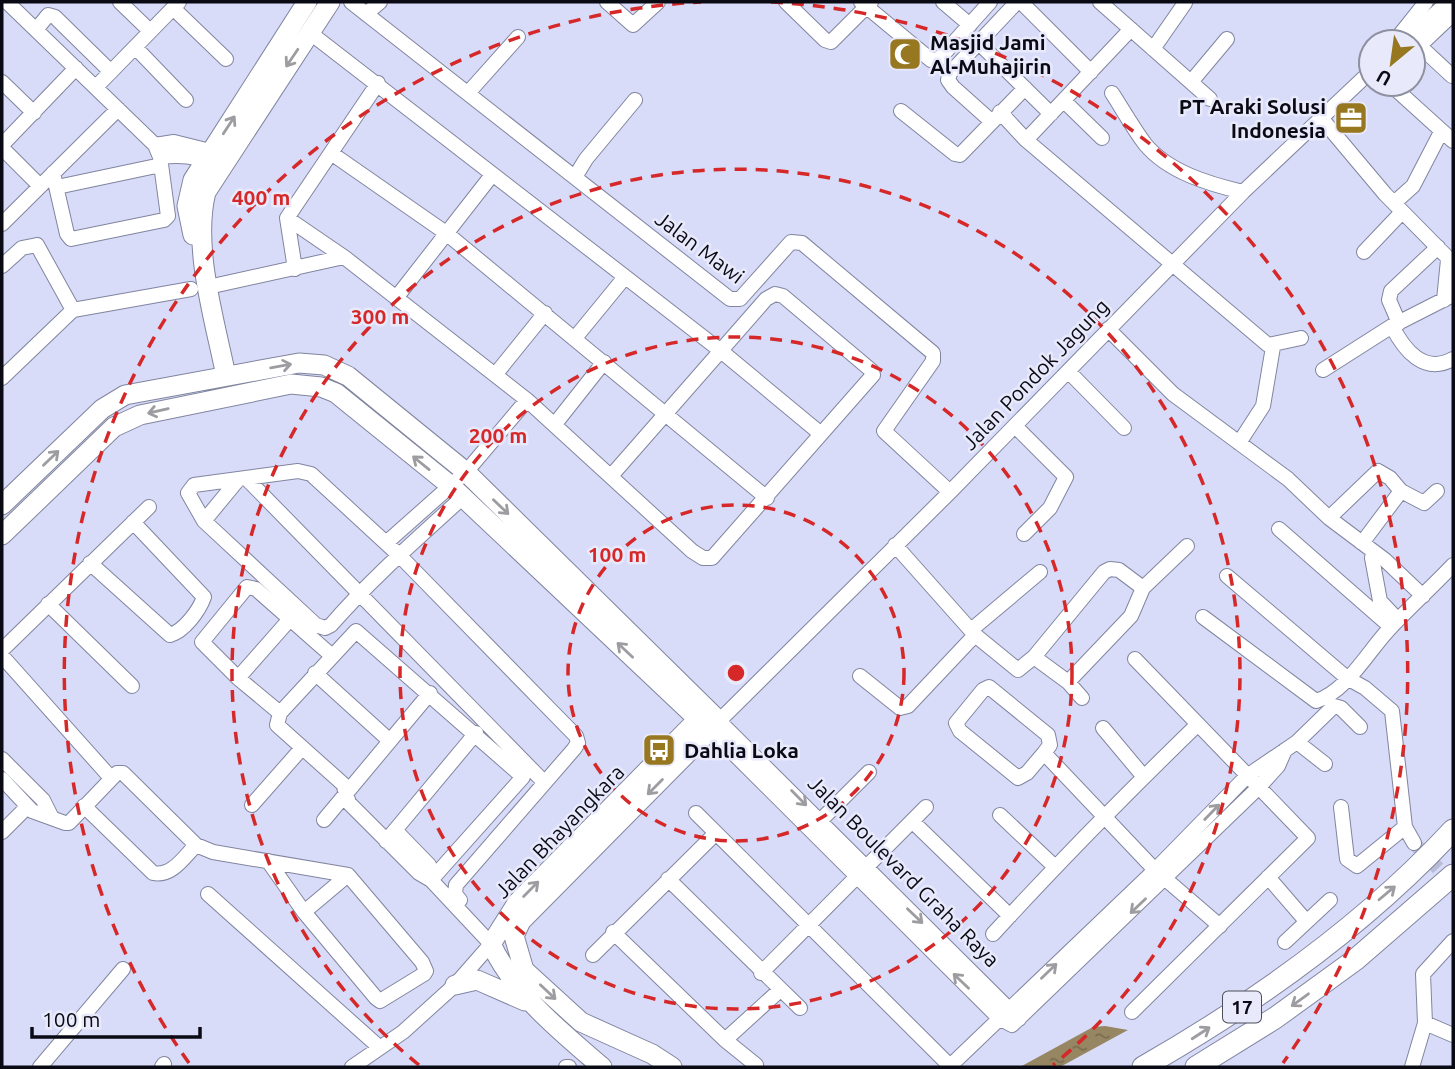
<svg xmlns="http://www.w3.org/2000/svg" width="1455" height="1069" font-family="Ubuntu,sans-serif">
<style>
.water{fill:url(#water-ripples)}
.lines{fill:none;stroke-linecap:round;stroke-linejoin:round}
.minor-tunnel{stroke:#b9bcd7;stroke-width:14;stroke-dasharray:14 7;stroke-linecap:butt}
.minor-casing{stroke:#81859f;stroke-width:16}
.major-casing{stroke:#81859f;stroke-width:21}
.highway-casing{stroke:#81859f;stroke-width:23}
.minor{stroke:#fff;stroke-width:14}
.major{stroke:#fff;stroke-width:19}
.highway{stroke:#fff;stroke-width:21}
.oneway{stroke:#9d9da1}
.ring{fill:none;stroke:#d62828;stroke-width:3.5;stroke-dasharray:12 9}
.labels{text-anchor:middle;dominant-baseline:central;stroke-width:5;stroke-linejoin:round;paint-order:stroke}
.shield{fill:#e8eafc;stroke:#4c4d5a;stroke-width:2}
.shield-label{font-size:19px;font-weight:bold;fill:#090a14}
.poi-label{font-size:21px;font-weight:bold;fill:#090a14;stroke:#e8eafc;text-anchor:start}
.street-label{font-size:21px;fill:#090a14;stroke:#e8eafc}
.centre{fill:#d62828;stroke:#e8eafc;stroke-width:3.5}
.ring-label{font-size:21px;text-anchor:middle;font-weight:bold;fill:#d62828;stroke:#e8eafc;stroke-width:5;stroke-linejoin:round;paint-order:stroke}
</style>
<defs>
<pattern id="water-ripples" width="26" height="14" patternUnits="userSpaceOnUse" patternTransform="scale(1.75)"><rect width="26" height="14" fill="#968662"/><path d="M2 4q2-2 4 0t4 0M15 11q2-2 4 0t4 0" fill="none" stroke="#796c50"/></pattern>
</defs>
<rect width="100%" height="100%" fill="#d8dcf9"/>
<path class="water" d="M1105,1026l23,4 -68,37h-40l73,-40z"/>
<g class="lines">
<path class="minor-tunnel" d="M1414,843l39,41"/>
<defs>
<path id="minor" d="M7,2l148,143 5,12 8,59 -4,4 -93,19 -4,-5 -14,-61
M120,2l30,29
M351,2l379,297h10l51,-57 11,1 131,110v8l-49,70 66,61
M607,2l26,23 25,-23
M786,2l39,38 6,2 40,-40
M861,2l70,58 8,-1 51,-57
M943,2l27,23
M1021,2l70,70
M1100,2l110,97
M173,8l53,51
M366,14l14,-12
M36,30l12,-15 7,2 56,55
M309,32l412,319 100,83
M1410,37l42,39
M1394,42l32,-40
M1404,42l44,-40
M979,43l72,71
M135,47l51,53
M1153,49l32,-46
M1413,52l40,-38
M2,82l32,31
M1191,82l36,-43
M1390,84l63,57
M96,87l83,-85
M468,93l50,-56
M1112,93c11,17 21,35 33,51 23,28 64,40 98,48
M1064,101l38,37
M901,111l54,43 5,1 65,-67
M1000,112l26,28 242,205 33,-7
M1322,119l63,75 68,69
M991,121l-38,-34 -5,-7 2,-7 67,-71
M1026,140l105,-111
M2,145l74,-77
M155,145l19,-3 44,11
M2,148l38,38
M331,153l115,80 321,265
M160,157c17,-2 38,-2 53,8
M575,177l11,-18 49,-59
M57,187l104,-22
M1394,203l19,-17 28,-54
M287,218l57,39 183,143 165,151 11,7h9l161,-183 -1,-4 -89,-75 -8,-2 -9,5 -155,177
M2,224l116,-115
M1364,252l38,-40
M2,266l20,-18 15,-3 36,65
M295,269l-8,-51 91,-135
M208,287l136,-30
M396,298l96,-123
M1444,300l4,-40
M1399,323l-10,-23 2,-9 47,-44
M1392,326c12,24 32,49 61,33
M1108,329l65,65 115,85 41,39 56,42 38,36
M575,338l50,-61
M1323,370l69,-44 61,-31
M1068,371l56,57
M495,375l50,-62
M2,378l71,-68 118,-21
M555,424l49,-62
M1015,426l51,51 -16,31 -26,26
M1239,443l24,-37 10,-59
M247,479l297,303
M1401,491l23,12 13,-12
M1329,518l49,-47 12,7 11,13 -39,52
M204,521l33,-40
M1279,529l112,98
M386,543l80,-71 61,-72
M895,545l80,90 43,35 16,-13 70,-85 6,-3 9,1 24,18 -12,28 -63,66 -34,-25
M1373,552l-1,6 8,43 18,19
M90,563l80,72c14,-4 29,-24 34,-38l-71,-75
M1227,576l120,102 18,10 27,23 13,116 9,16
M1143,588l44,-42
M48,604l84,82
M1203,617l113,84c32,-10 53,-52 76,-75 20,-21 41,-40 61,-61
M971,630l69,-58
M2,650l147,-143
M2,656l109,122
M315,673l75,68
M860,676l40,32 8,-2 67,-71
M238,678l52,-59
M1068,682l14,16
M280,713l-42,-35 -36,-36 45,-55 9,2 75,66
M1103,728l41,49
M710,730l289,288 13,7 247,-238 19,-21 7,-16
M1297,742l28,22
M1044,753l6,-8 -2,-10 -59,-48 -6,3 -27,33 4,8 58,47 9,-5 17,-20 111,117 65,56
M2,759l41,41 9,18
M2,779l30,32 33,12h4l48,-50h6l73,72 17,7 135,23 74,87 4,9 -2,3 -44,27 -4,-3 -72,-86 -36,-51
M252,805l50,-57
M84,806l69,67c19,4 31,-16 43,-28
M1341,807l6,52 10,7 48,-39
M696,813l254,253
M1000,815l54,51
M324,820l106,-127
M821,820l48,-48
M913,822l97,94
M395,830l34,35 5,12
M2,832l25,-25
M386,841l90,-108
M1268,877l38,44
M668,879l132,129
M208,894l171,153
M460,900l-5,-6 1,-9 118,-136 4,-6 -2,-7 -177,-181 -88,-81 -13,-3 -104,14 -6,8 16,28 112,104 9,3 6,-3c40,-46 86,-86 131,-127
M304,912l44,-37
M613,932l112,108 31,25
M993,934c66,-72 134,-141 204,-209
M1285,942l45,-42
M593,955l123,-122
M761,973l165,-166
M1132,1012l176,-174 -173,-179
M1019,1019l-300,-298 231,-229 293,-300 128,-121
M1425,1023l28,12
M725,1040l55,-50
M40,1067l83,-98
M162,1067l2,-3
M352,1067l51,-35 52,-47 36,-41 -60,-64 -12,-7 -70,-70 -6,-19 -66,-59 3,-12 76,-82 167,146 -92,103
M566,1067h3
M949,1067l206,-197 92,-94 50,-34 37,-36 7,2 19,19
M1412,1067l13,-44 -2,-49 30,-33"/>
<path id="major" d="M193,235l-6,-29 6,-26 114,-178
M226,376c-11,-55 -34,-129 -20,-184l124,-190
M2,505l100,-96 23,-14 174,-32 25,2 24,11 118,96 253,249 -198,200 -7,15 10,34 57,52 71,32 20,13
M2,535l112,-108 26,-12 151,-31 30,3 15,6 115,93 248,234
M455,985l22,-5 48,21
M602,1067c-43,-37 -86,-71 -111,-123l26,-41 189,-192"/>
<path id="highway" d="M1143,1067c112,-64 222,-142 310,-237
M1196,1067l79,-49 80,-58 98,-85"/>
</defs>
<use href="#minor" class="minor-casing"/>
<use href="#major" class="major-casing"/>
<use href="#highway" class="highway-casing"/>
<use href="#minor" class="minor"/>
<use href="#major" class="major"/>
<use href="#highway" class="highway"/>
</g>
<defs><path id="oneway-shaft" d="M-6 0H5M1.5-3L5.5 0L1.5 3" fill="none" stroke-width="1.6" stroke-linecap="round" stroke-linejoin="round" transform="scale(1.75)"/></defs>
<g class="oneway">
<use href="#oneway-shaft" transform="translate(292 58) rotate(124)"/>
<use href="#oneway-shaft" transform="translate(229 125) rotate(-57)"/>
<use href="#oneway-shaft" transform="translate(281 366) rotate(-10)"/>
<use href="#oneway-shaft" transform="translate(158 411) rotate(167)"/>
<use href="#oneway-shaft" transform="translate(51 458) rotate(-44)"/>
<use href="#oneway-shaft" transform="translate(421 463) rotate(-141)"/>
<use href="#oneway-shaft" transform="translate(501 507) rotate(44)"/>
<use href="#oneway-shaft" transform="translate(625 650) rotate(-137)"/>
<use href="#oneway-shaft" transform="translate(655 787) rotate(135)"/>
<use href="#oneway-shaft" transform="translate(799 798) rotate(45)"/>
<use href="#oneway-shaft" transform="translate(1212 812) rotate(-46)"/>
<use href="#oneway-shaft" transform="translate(531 889) rotate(-45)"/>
<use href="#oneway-shaft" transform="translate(1387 893) rotate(-40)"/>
<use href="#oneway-shaft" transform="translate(1138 906) rotate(136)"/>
<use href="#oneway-shaft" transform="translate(915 916) rotate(44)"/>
<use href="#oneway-shaft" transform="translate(1049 971) rotate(-44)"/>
<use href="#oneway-shaft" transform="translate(961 981) rotate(-136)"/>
<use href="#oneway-shaft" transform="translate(548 992) rotate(43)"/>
<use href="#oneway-shaft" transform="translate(1300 1000) rotate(144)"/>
<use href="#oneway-shaft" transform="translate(1201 1033) rotate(-33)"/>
</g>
<g class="ring">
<circle cx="736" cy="673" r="168"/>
<circle cx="736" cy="673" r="336"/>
<path d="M419 1065A504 504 0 1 1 1053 1065"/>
<path d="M189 1063A672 672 0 0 1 701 2M771 2A672 672 0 0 1 1283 1063"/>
</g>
<defs>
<symbol id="mosque-square" viewBox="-11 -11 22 22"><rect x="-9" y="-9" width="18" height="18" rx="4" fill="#97771f" stroke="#e8eafc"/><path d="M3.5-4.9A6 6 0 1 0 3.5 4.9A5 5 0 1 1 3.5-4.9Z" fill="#fff"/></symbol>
<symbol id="office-square" viewBox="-11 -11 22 22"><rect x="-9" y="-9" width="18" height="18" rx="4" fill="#97771f" stroke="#e8eafc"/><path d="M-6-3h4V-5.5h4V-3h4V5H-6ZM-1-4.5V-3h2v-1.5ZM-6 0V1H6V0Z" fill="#fff"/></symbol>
<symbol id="bus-square" viewBox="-11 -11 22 22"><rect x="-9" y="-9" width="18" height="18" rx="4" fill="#97771f" stroke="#e8eafc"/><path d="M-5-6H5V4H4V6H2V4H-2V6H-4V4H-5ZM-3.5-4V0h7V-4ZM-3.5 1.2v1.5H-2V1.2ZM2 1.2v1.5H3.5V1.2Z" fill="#fff"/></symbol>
</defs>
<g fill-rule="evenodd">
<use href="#mosque-square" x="886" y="35" width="38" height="38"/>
<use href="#office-square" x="1332" y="99" width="38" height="38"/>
<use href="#bus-square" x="640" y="731" width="38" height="38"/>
</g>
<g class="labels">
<rect class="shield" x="1223" y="991.5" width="38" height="31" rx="5"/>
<g class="shield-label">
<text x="1242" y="1007">17</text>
</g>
<g class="poi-label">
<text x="930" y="42">Masjid Jami<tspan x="930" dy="24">Al-Muhajirin</tspan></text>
<text x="1326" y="106" text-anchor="end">PT Araki Solusi<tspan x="1326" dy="24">Indonesia</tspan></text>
<text x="684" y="750">Dahlia Loka</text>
</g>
<g class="street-label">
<text transform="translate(700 247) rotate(37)">Jalan Mawi</text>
<text transform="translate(1035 374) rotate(-46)">Jalan Pondok Jagung</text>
<text transform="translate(559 831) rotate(-46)">Jalan Bhayangkara</text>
<text transform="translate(904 871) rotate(45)">Jalan Boulevard Graha Raya</text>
</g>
</g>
<circle cx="736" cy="673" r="10" class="centre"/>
<g class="ring-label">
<text x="261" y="205">400 m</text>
<text x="380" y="324">300 m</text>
<text x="498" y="443">200 m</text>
<text x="617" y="562">100 m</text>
</g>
<rect width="1455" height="1069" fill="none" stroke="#090a14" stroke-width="7"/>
<g transform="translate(1392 63) rotate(209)"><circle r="33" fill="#e8eafc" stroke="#8f909f" stroke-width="2"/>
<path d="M0-5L12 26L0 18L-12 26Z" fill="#97771f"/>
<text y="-10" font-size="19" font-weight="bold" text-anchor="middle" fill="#090a14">U</text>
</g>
<path d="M32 1027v10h168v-10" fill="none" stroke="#090a14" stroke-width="3.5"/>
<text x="42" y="1027" font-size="21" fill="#090a14" stroke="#e8eafc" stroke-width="5" paint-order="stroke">100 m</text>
</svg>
